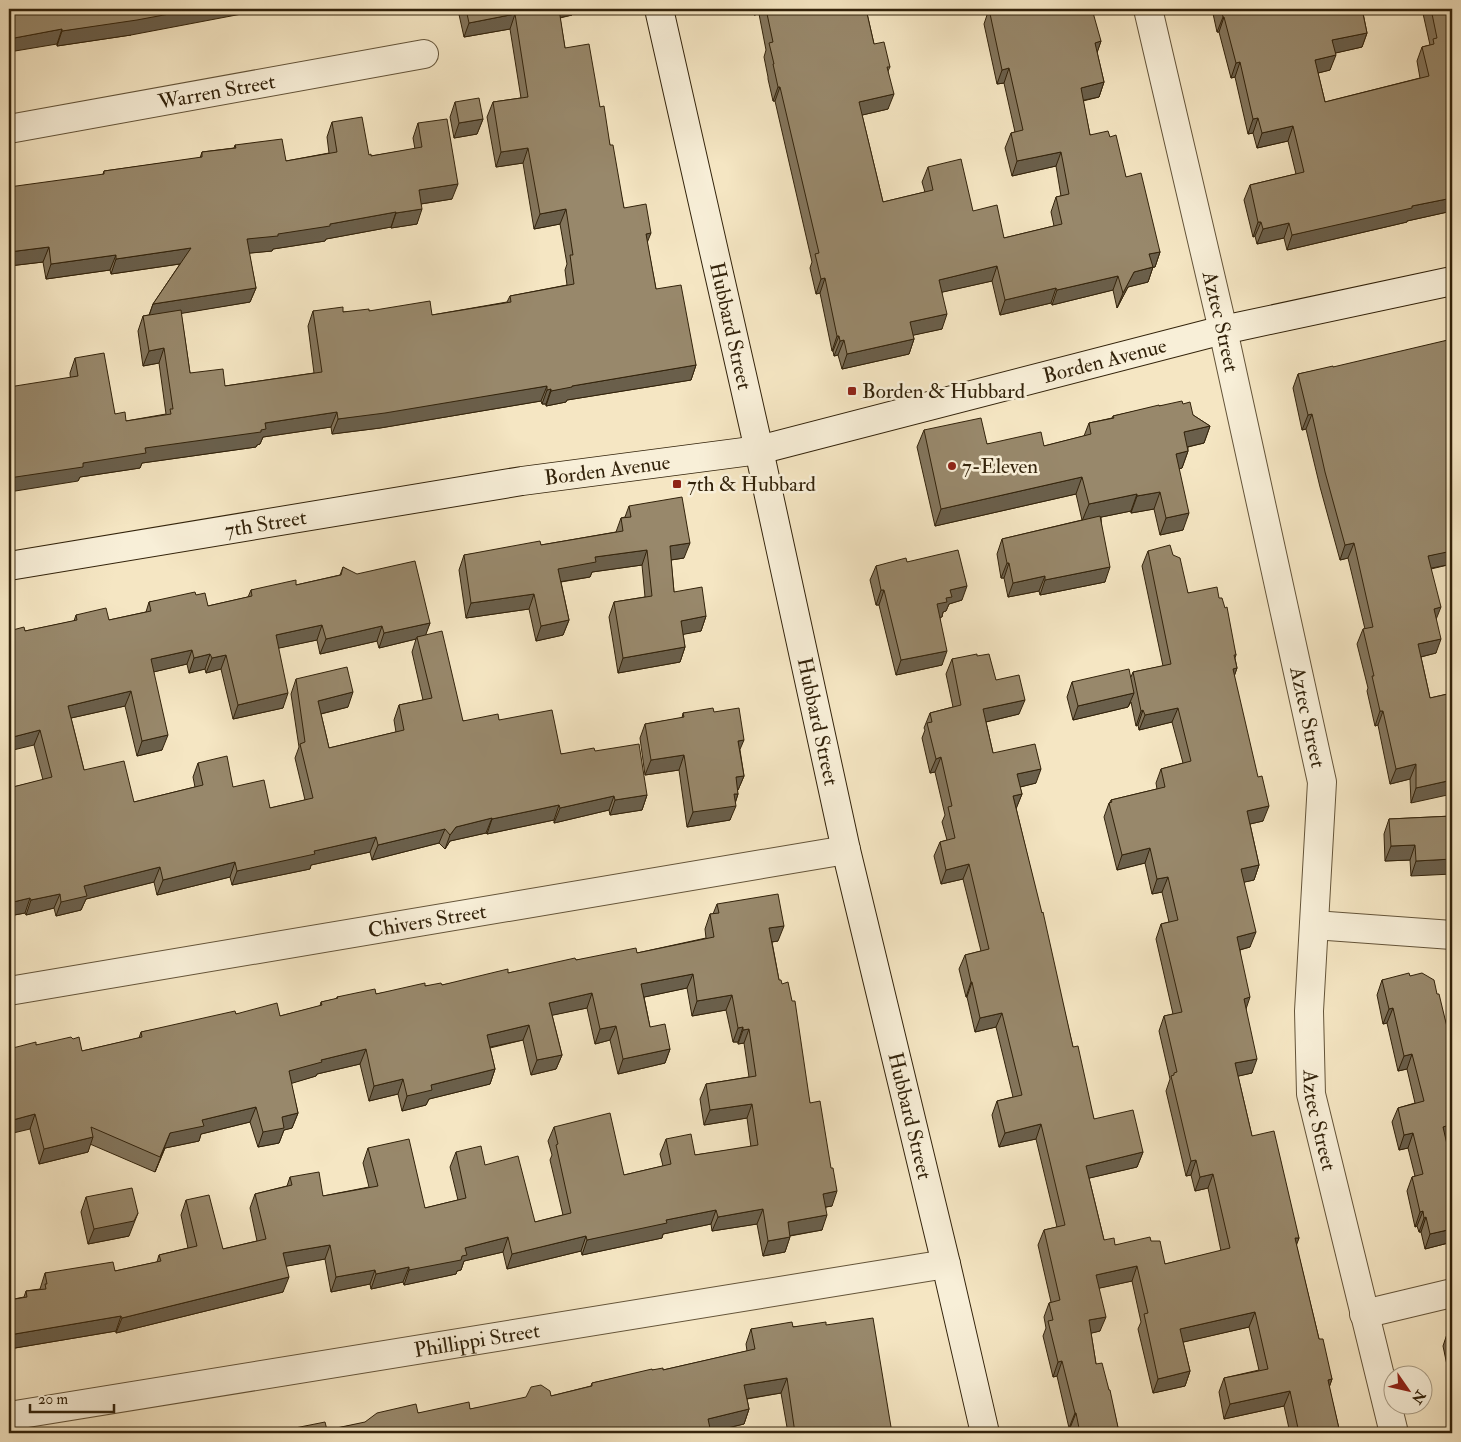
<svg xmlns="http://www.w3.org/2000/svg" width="1461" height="1442" font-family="'IM FELL Double Pica',serif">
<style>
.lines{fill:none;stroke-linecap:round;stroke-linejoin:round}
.street-casing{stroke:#645439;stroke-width:30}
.secondary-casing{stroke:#33230b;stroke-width:30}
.street{stroke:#f8efd8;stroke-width:28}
.secondary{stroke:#f8efd8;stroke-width:28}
.wall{fill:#83755c;stroke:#33230b;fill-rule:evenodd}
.shaded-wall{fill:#6a5f4b;stroke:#33230b}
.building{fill:#98886b;stroke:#33230b}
.poi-dot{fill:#8f2418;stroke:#f8efd8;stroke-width:2}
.labels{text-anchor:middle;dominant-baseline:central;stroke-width:5;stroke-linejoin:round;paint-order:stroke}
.street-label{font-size:21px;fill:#33230b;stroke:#f8efd8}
.poi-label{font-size:21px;fill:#33230b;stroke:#f8efd8;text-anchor:start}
</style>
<rect width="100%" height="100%" fill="#f5e6c3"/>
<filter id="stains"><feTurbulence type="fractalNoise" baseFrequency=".004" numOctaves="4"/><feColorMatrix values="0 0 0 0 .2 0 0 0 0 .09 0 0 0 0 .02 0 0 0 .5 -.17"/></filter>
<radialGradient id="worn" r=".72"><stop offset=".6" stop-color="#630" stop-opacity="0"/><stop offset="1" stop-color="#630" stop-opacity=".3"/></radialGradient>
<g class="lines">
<defs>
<g id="street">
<path id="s1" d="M1148,9l75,321 99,452 -13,229 2,83 83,339"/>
<path id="s2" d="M9,129l415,-75"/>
<path d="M1314,925l138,10"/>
<path id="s3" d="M9,991l837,-141"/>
<path d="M1364,1314l88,-21"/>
<path id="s4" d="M9,1416l937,-152"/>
</g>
<g id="secondary">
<path id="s5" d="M659,9l100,441 87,400 100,414 39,169"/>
<path id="s6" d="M9,566l513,-85 237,-31 464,-120 229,-49"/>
</g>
</defs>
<use href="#street" class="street-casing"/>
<use href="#secondary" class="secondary-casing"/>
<use href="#street" class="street"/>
<use href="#secondary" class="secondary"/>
</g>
<path class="wall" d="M9,9l122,26 -74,11v-2z
M455,9h120l-3,6 -12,3 5,30 35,59 10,38 14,63 23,34 9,47 40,76 -5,15 -124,20 -1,2 -20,4v-2h-4l-1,-3 -161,27 -48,6 -1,-7 -68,10 -3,7 -3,1 -1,2 -114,16 -2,5 -60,9 -2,4 -8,-108 5,-15 40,56 11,7 40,-7 -7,-51 -16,3 -5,-35 5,-15 6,-1 4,-11 27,-40 -69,10 -1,-4 -64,9 -3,-17 -34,4 94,-92 1,-3 96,-13 2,-6 32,-4 1,-3 51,16 43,-8 -2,-16 5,-15 37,33 2,1 44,-7 -2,-11 5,-15 34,76 -31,5 -4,20 -26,4v-1l-65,12 -1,2 -52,8 -1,2 -23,2 7,35 -6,14 -69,11 9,60 35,13 89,-13 -6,-47 5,-15 30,1 26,-1 63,4 75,-13 3,-6 57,-11 -2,-15 2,-6 -7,-40 -26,5 -11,-66 -27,4 -9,-50 6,-15 28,-4 -11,-69 -46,8 -6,-27h-2z
M753,9h113l8,35 16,23 -2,4v38l-26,6 21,87 42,-10 -3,-10 6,-15 45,44 31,27 50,-12 -3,-14 5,-15 5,-1 -5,-30 -44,10 -7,-28 6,-15 4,-1 -11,-49 -7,1 -13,-60 5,-15 112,32 -4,11 7,30 -5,15 -16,4 7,34 20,2 16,40 34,75 -5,15h-2l-5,15 -20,5 -11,21 -4,-18 -61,15 -1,-2 -51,12 -8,-34 -50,11v37l-29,6 1,4 -5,15 -67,15 -4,-14 -4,1 -1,-5h-1l-12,-58 -4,1 -6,-26 2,-6 -37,-161h-2l-5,-22v-2l-4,-20 2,-7 -7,-36 -5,1z
M1212,9h169l-18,4 4,20 -5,14 -27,6 -5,17 -12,3 7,29 95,-24 -3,-17 5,-14 8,-2 -8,-36h30v202l-45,10v1l-120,28 -3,-12 -27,6 -2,-8 -2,1 -9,-37 6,-15 46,-11 -8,-33 -31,7 -4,-15 -5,1 -13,-57 -4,1 -12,-46h-2z
M455,102l28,17 -6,15 -23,4 -4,-21z
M1333,367l119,197 -21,5 5,51v33l-15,4 9,41 22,-5 -41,110 -1,-24 -20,5 -12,-59 -3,1 -8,-35 1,-3 -11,-44 6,-15h2l-17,-71 -8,2 -20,-73 -14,-58 -4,1 -9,-42 5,-14z
M1183,404l10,11 17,11 -6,17 -16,4v4l-6,17 -3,1 4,61 -23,5 -6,-26 -23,4v-2l-30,6 4,65 -65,13 -1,-4 -31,6 -4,-19h-3l-4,-24 5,-15 80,-19 -6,-26 -141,32 -18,-79 7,-17 63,14 57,2 40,-10 5,-13 23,-5 1,-2 46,-10z
M629,506l55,52 -13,2 3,32 32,24 -5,15 -18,3 2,13 -5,15 -62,11 -9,-56 5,-15 31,-5 -3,-32 -50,7 -2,5 -29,5 8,38 -6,15 -27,6 -7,-32 -63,9 -7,-48 5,-15 77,-10 75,-13 5,-14 4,-1z
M1148,551l25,4 15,38 31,5 17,57 -1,3 2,10 -3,8 29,145 -13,3 9,41 -5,15 -10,2 6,65 -10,3 6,59 6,64 -14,3 14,60 47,102 -3,6 23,95 13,40 -3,8 11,46h-50l-6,-27 -60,13 -5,-27 5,-14 35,-8 -10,-43 -66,15 7,29 -5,15 -32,7 -15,-64 3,-7 -9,-41 -33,7 1,43 -9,2 5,31 13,26 10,42 15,1h-62l-2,-5h-1l-12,-52 -4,1 -10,-41 3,-8 -2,-11 5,-14 2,-1 -13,-57 6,-15 13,-3 -21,-88 -37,8 -7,-32 5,-14 16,-4 -17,-70 -21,5 -8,-35h-1l-7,-28 6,-14 16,-4 -18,-72 -22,5 -7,-28 6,-14 7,-2 -5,-18 3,-7 -10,-43 -5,1 -8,-35 3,-8 -1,-2 6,-15 23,-6 -7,-33 6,-15 25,-3 19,24 23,34 -33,8 7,31 43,30 -16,4 2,7 -6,14 57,239 21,72 49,33 -6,15 -48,11 15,62 11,5 36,-4 14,23 56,-13 -13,-63 -13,3 -4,-16 -5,1 -20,-85 4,-12 -11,-48 5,-15 9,-2 -17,-75 5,-15 8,-2 -7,-30 -10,2 -7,-31 -28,7 -13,-53 5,-14 1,-1 1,-2 46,-11 -1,-6 5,-14 22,-6 -11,-41 -33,8 -1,-5 -2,1 -5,-24 -3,5 -55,13 -6,-23 5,-15 59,-5 2,-5 30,-6 -21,-100z
M907,562l55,38 -13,4 -3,7 -3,1 -1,5h-2l2,48 -46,10 -17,-70h-3l-6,-25 6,-14z
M343,567l87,56 -5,12 38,86 36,-1 62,34 34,-3 52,44 -5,15 -32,5 -1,-5 -55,13v-3l-67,14 -1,-1 -36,8 -5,8 -6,-6 -67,17 -2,-8 -59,13 -1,4 -78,16 -2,-8 -73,18 -3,-13 -68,17 -5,11 -25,6 -2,-8 -28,7 -1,-2 -16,3v-128l34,-8 -9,-35 -25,-114h16l49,-10 2,-6 33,5 37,-8 3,-10 47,-7 12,11 40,-9 3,-7 45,-5 44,-10zM416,639l-4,13 11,48 -24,5 -5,15 2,12 -67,16 -8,-34 27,-7 -52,-28 -5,15 8,53 -4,11 10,42 -35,8 -37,-21 -35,-24 -5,14 2,10 -61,15 -50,-32 -13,-52 54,-12 12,50 25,-6 -9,-78 34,-8 2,9 16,-4 1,4 15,-4 12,50 50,-11 -5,-60 39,-8 3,14 57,-13 2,7z
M714,712l26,38 4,26 -6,14 -1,1 1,3 -8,26 -43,7 -8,-57 -34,5 -5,-37 5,-14 37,-6 1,-5z
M1452,816l-41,60 -1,-16 -25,1 -1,-27 5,-15z
M717,904l61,37 -6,1 7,38 31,123 22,103 -6,1 -4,23 -32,6 -5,16 -22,4 -6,-32 -45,7 -1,-7 -48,10 -1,4 -80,17 -1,-4 -74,18 -4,-17 -39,9 -3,9 -4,1 -1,3 -52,11 -1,-3 -32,7 -1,-5 -39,8 -6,-33 -39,7 -3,26 -167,41v-2l-107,18v-49l15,-3 2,-6 14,-2 5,-16 70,-2 42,-9 2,-7 29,-7 -7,-33 5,-15 37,49 34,-8 -7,-33 5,-14 32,-8 3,-9 33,19 46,-9 -6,-24 5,-15 57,60 33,-8 -8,-33 6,-15 29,13 50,57 28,-7 -13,-55 2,-5 -4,-14 6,-14 70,48 39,-9 -3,-12 6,-15 29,16 56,-8 -4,-29 -43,7 -4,-26 6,-15 43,-7 -5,-34 -6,1v-2h-5l-7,-32 -34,6 -5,-28 -43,9 6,30 20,22 -5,14 -47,11 -8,-34 -15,4 -8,-36 -35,7 10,40 -6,14 -25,6 -8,-35 -33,8 5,21 -5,15 -61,15 -3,6 -24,6 -4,-17 -29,7 -9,-37 -43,10 -1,2 -25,7 7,30 -6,15 -8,2 -5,13 -21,4 -8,-25 -49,12 -2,7 -34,7 -10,24 -65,-28 -2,8 -49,12 -9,-35 6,-84 46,6 57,-13 2,-6 95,-18 44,2 40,-10 1,-4 15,-3 1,-2 39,-3 49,-8 17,-1 66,-12 68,-13 61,-7 69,-15 -1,-9 5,-15h3z
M1410,976l27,18 10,33 5,-3v114l-6,1 6,103 -27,7 -4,-17h-2l-2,-6 -2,1 -8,-36 5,-14 3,-1 -7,-28 -9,2 -7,-28 6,-14 17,-5 -8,-34 -9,2 -11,-48 -4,1 -6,-29 5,-15z
M86,1197l43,39 -41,8 -7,-32z
M826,1325l66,108h-104l-7,-40 -34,6 2,10 -5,15 -33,8 -443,1 22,-4 37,1 91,-17 52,-4 81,-13 40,-10 1,-3 60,-13h11l84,-19 -1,-7 5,-15z
M1452,1330v59l-9,-43 5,-15z"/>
<path class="shaded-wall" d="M196,9h72l-137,26 -74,11 5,-15z
M556,9h19l-3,6 -19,4z
M756,9h5l-2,5 -5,1z
M1357,9h24l-26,7z
M515,14l-5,15 -46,8 5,-14z
M1223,17h1l-5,15h-2z
M62,29l-5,15 -48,8v-13z
M1367,33l-5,14 -35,8 5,-15z
M1101,41l-5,15 -1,-13z
M1336,55l-6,15 -20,5 5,-15z
M1240,62l-5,15 -4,1 5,-15z
M1009,68l-5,15 -7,1 5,-14z
M1104,82l-5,15 -24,5 6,-14z
M778,87h2l-5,14h-2z
M894,94l-6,15 -34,8 5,-15z
M1258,118l-5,15 -5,1 5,-15z
M483,119l-6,15 -23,4 5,-15z
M1293,126l-5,15 -31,7 5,-15z
M528,148l-5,15 -27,4 5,-15z
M1061,152l-5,14 -44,10 5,-15z
M458,184l-6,15 -38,6 5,-15z
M1452,198v13l-45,10v1l-120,28 5,-15 120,-29z
M422,209l-5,15 -26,4 5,-15z
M566,209l-6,15 -26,5 6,-15z
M396,212l-5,15 -65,12 -1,2 -52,8 -1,2 -31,3 6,-15z
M1258,222h3l-6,14 -2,1z
M1289,223l-5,15 -27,6 6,-15z
M651,233l-6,15 1,-14z
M49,247l-6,15 -34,4v-14z
M191,248l-5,15 -75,11 5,-15z
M1160,252l-5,15 -11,2 5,-15z
M116,255l-6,15 -64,9 5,-15z
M997,266l-5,15 -58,13 5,-14z
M1153,267l-5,15 -20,5 -11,21 6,-15 11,-21z
M1118,276l-5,14 -61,15 5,-15z
M825,278l-5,15 -4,1 5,-15z
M256,288l-6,14 -102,17 5,-15z
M1056,288l-5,15 -51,12 5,-15z
M947,314l-5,15 -37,8 5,-15z
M837,336h2l-6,15h-1z
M914,339l-5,15 -67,15 5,-15z
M844,340l-6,15 -4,1 6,-15z
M164,348l-5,15 -16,3 6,-15z
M696,365l-5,15 -124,20 -1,2 -20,4 5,-15 21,-5z
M547,386l-6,15 -161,27 -48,6 6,-15z
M551,389l-5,15h-4l5,-14z
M337,412l-6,15 -68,10 -3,7 -3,1 -1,2 -114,16 -2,5 -60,9 -2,4 -69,11v-14l74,-15 62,-15 120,-25z
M1312,414l-6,15 -4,1 6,-15z
M1210,426l-6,17 -26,6 6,-17z
M1188,451l-6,17 -12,3 6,-17z
M1082,477l-6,17 -141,32 6,-17z
M1160,492l-6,17 -23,4 6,-17z
M1137,494l-6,17 -49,10 7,-17z
M1189,513l-6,17 -23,5 6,-17z
M690,543l-6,15 -20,3 6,-15z
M1354,543l-6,15 -8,2 5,-15z
M647,550l-5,15 -50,7 -2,5 -38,6 6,-14 37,-12z
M1452,550v14l-30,6 6,-14z
M1007,563h2l-5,15h-3z
M1110,567l-5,15 -65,13 5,-15z
M1045,576l-6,15 -31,6 5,-14z
M967,586l-5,14 -13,4 -3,7 -3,1 -1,5 -10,2 5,-15 13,-14z
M881,590h3l-5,15h-3z
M534,594l-5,15 -63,9 5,-15z
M1441,607l-6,15 -1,-13z
M706,616l-5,15 -26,5 6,-15z
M569,620l-6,15 -27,6 5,-15z
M430,623l-5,14h-8l-1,2 -37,9 5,-15z
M322,625l-5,15 -47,10 6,-15z
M382,626l-5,15 -57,13 6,-15z
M1441,639l-5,14 -24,6 6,-15z
M685,647l-5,15 -62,11 5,-15z
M192,650l-5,14 -42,10 6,-15z
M947,651l-5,14 -46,10 5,-15z
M210,654l-5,15 -16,4 5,-15z
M226,655l-5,14 -15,4 6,-15z
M1237,668l-5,15 1,-14z
M131,691l-6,15 -63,14 6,-14z
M353,692l-5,15 -36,9 6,-15z
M288,693l-5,15 -50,11 5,-14z
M1134,693l-6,14 -55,13 5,-14z
M1025,700l-6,14 -42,10 6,-15z
M1178,708l-6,14 -33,8 6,-15z
M1143,710l-5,15 -2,1 5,-15z
M1380,711h3l-5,14 -3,1z
M40,730l-6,15 -25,6v-13z
M168,735l-6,15 -25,6 5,-15z
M744,740l-6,14v-13z
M684,755l-5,15 -34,5 6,-15z
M941,757l-6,15 -5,1 6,-14z
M1416,764l-6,15 -20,5 6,-15z
M1041,769l-5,14 -24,6 5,-15z
M744,776l-6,14 -8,2 6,-15z
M1452,780v14l-41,9 5,-15z
M734,794h4l-4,12h2l-6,14 -43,7 6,-15z
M1022,794l-6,15 -3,-13z
M647,795l-5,15 -32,5 5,-15z
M614,796l-5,14 -55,13 6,-15z
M559,805l-5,15 -67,14 5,-15z
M1269,806l-6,15 -22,5 6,-15z
M492,818l-6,15 -36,8 -5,8 5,-14 6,-8z
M445,829l-6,14 -67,17 6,-15z
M376,837l-6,15 -59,13 -1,4 -78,16 5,-14 77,-20z
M1415,845l-5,15 -25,1 6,-15z
M1150,848l-5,15 -28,7 5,-15z
M1452,859v15l-41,2 5,-15z
M235,862l-5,15 -73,18 6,-15z
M969,864l-6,15 -22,5 5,-14z
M1259,865l-5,15 -18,4 5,-15z
M160,867l-6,15 -68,17 -5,11 -25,6 5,-14 23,-16z
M1168,877l-6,15 -10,2 5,-15z
M60,894l-6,14 -28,7 5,-15z
M30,898l-5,15 -16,3v-13z
M784,926l-6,15 -14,2 5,-15z
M1256,932l-6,15 -19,5 6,-15z
M693,974l-6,14 -52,11 6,-15z
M971,982h1l-5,15h-1z
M592,993l-5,15 -43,9 5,-14z
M732,995l-6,15 -34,6 5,-15z
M1250,997l-5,15 -1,-13z
M1393,1008l-6,15 -4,1 6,-15z
M1002,1013l-6,14 -21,5 5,-14z
M529,1025l-6,15 -42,9 6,-14z
M616,1026l-6,14 -15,4 5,-15z
M743,1027l-5,15h-5l5,-14z
M749,1029l-5,14 -6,1 5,-14z
M366,1049l-6,15 -43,10 -1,2 -33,10 6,-15 32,-11z
M670,1049l-5,14 -47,11 5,-15z
M1412,1054l-5,15 -9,2 6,-15z
M562,1055l-6,14 -25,6 6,-15z
M1257,1059l-5,14 -22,5 5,-15z
M495,1069l-5,15 -61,15 -3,6 -24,6 5,-15 24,-11z
M403,1079l-5,15 -29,7 5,-15z
M752,1104l-5,14 -43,7 6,-15z
M256,1107l-6,15 -49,12 -2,7 -34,7 -10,24 15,-39 32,-13z
M298,1113l-6,15 -8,2 -5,13 -21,4 5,-15 19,-15z
M35,1114l-5,15 -21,5v-13z
M1041,1124l-5,15 -37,8 6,-14z
M1452,1124v14l-14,3 5,-14z
M1413,1133l-5,15 -9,2 5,-15z
M93,1137l-5,15 -49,12 5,-15z
M1143,1152l-6,15 -56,13 5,-14z
M1196,1160l-5,15 -5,1 5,-15z
M1213,1174l-5,14 -13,3 5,-14z
M837,1191l-5,15 -14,2 5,-14z
M763,1209l-6,15 -45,7 6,-14z
M716,1210l-5,14 -48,10 -1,4 -80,17 5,-15 79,-20z
M1423,1211l-6,15 -2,1 5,-15z
M138,1213l-9,23 -41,8 6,-15z
M827,1215l-5,15 -40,7 6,-15z
M1426,1217l-5,15h-2l5,-14z
M1452,1229v13l-27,7 5,-15z
M586,1236l-5,15 -74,18 5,-15z
M508,1237l-5,15 -39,9 -3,9 -4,1 -1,3 -52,11 5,-15 56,-22z
M790,1237l-5,15 -22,4 5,-15z
M1295,1238h4l-5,14z
M330,1245l-5,14 -48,9 6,-15z
M1137,1266l-5,15 -41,9 5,-15z
M409,1267l-6,15 -32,7 5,-15z
M375,1270l-5,14 -39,8 5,-15z
M289,1277l-6,15 -167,41 6,-15z
M1255,1312l-6,15 -74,17 5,-15z
M121,1316l-5,15 -107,18v-14z
M1106,1317l-6,14 -16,4 5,-15z
M1062,1361l-5,15 -4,1 5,-15z
M1190,1371l-5,15 -32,7 5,-14z
M787,1378l-6,15 -43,7 6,-15z
M1332,1379l-5,15 1,-14z
M1290,1391l-6,15 -60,13 6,-15z
M749,1409l-5,15 -38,9 2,-14z
M1075,1413h1l-6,15h-1z"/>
<path class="building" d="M9,9h187l-59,11 -75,11v-2l-53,10z
M466,9h93l6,39 24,-4 11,63 4,-1 6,39h3l11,63 22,-4 5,29 -5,1 10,55 25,-4 15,80 -124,21v1l-21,4v-2l-4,1v-4l-162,27 -47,6 -1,-7 -72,11 1,6 -5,1v2l-116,16 1,5 -63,10v4l-74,11v-91l69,-11 -3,-18 29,-5 11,61 10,-2 1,9 45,-7 -1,-5h3l-9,-61 -15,3 -6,-35 38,-6 9,63 33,-4 2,17 97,-14 -9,-61 30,-4v5l26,-3v2l61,-10 2,14 79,-13 -1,-6 64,-12 -4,-29h3l-7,-46 -26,5 -12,-66 -27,4 -8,-50 35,-5 -13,-83 -46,9z
M766,9h100l8,35 10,-2 6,25h-3l7,27 -35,8 24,100 50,-12 -5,-23 33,-8 12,52 24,-6 7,33 58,-14 -6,-27 13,-3 -8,-42 -44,9 -6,-28 12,-3 -14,-62 -7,2 -13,-61h103l9,32 -6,2 9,39 -23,6 9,47 18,-4 2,6 6,-2 10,42 15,-4 19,79 -11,2 4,13 -19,5 -11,21 -5,-17 -61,14 -1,-2 -51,12 -8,-34 -58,14 8,34 -37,8 4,17 -67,15 -3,-14 -4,1 -1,-5h-2l-12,-58 -4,1 -6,-25 4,-1 -39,-166h-2l-5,-23h1l-5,-21 4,-1z
M1221,9h141l5,24 -35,7 4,15 -21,5 10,42 104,-26 -7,-29 12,-3 -1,-5 4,-1 -6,-29h21v189l-40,8v2l-120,27 -3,-12 -26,6 -2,-7h-3l-8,-37 54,-13 -11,-46 -31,7 -4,-15 -5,1 -13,-57 -4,1 -12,-46h-1z
M479,98l4,21 -24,4 -4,-21z
M362,117l7,38 2,-1v2l51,-9 -4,-24 29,-4 11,65 -39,6 3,19 -26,4v-1l-66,12v2l-52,8v2l-31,3 9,49 -103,16 38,-56 -75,11v-4l-65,9 -2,-17 -40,5v-65l95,-13v-3l98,-14v-5l34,-4 -1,-3 47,-6 4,22 51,-9 -5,-30z
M1452,339v212l-24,5 13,51 -7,2 7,30 -23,5 12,54 22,-5v87l-36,8v-24l-20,5 -13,-58h-3l-8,-35h2l-11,-47 10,-2 -19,-84 -9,2 -20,-73 -13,-58 -4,1 -10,-41 35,-8v1z
M1182,401l1,3 7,-2 3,13 17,11 -26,6 4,19 -12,3 13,59 -23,5 -6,-26 -23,4v-2l-48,10 -7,-27 -141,32 -17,-79 57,-12 6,26 54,-12 3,14 47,-12 -2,-11 25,-5 -1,-2 46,-11v1z
M682,497l8,46 -20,3 4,46 28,-5 4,29 -25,5 4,26 -62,11 -9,-56 38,-6 -5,-46 -52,7 1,5 -38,7 11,51 -28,6 -7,-32 -63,9 -7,-48 76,-14 1,4 82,-14 -2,-13 10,-1 -2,-11z
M1100,516l10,51 -65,13v-4l-32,7 -4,-20h-2l-5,-24z
M1170,545l3,10 7,3 8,35 29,-6 2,11h3l3,10 2,-1 9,48h-2l3,13 -4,1 25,108 4,-1 7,30 -22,5 12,54 -18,4 15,63 -19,5 13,60 -6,2 13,60 -22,4 17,73 22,-5 25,107h-4l24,101h4l9,40 -4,1 12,53h-41l-9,-42 -60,13 -6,-26 44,-9 -13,-57 -75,17 10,42 -32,8 -14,-65 4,-1 -11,-47 -41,9 10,42 -17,3 7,44 6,-1 7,27h1l9,42 14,-3 1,4h-54l-4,-20h-1l-13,-52 -4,1 -10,-41 5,-1 -4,-17 11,-3 -16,-70 21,-5 -24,-101 -36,9 -8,-32 25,-6 -20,-82 -22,5 -8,-36h-1l-6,-27 24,-6 -20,-85 -23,6 -6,-28 15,-4 -7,-31 4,-1 -11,-49 -5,2 -9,-36 5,-1 -2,-9 31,-8 -9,-46 25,-5v2l12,-2 7,26 23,-5 6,25 -42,9 10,44 42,-9 6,25 -24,5 5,20 -9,2 29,117 1,-1 30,135 5,-1 16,73 39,-9 10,42 -57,14 18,74 10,-2 1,7 35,-8 1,4h9l5,23 65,-16 -17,-74 -13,3 -4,-17 -5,1 -20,-85 3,-1v-2l3,-1 -13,-56 18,-4 -21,-88 17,-4 -10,-43 -11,2 -7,-31 -28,7 -13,-52 3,-1 -1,-2 54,-13 -4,-18 30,-8 -13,-53 -33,7 -2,-5 -2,1 -8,-39 38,-8 -23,-113z
M958,550l9,36 -17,4 2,7 -6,1 1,4 -10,2 10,47 -46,9 -17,-70h-3l-5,-24 30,-8 1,4z
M415,561l15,62 -46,10 -2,-7 -56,13 -4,-14 -46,10 12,58 -50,12 -12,-50 -14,3 -2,-4 -16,4 -2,-8 -41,9 17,76 -26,6 -11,-50 -63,15 16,64 40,-9 10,41 69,-17 -5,-22 29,-7 6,31 31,-7 6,28 43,-10 -13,-54 5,-2 -9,-63 51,-12 6,25 -35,9 11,47 75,-18 -5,-25 33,-7 -15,-61 25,-6 21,90 35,-7 1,6 53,-10 9,44 33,-6 1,3 44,-7 8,51 -32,5 -1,-4 -54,12 -1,-3 -67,14v-1l-36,9 -6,8 -5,-6 -67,16 -2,-8 -62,14 1,3 -78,17 -2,-9 -72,18 -3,-13 -76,19 3,10 -26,6 -1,-8 -29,6 -1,-2 -21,5v-115l43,-11 -12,-47 -31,8v-109v2l15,-4 1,4 52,-11 -1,-5 30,-7 3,12 42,-9 -2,-9 46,-10 1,3 9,-2 3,13 44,-10 -1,-6 45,-10v5l45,-10 2,-8 14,7z
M1129,669l5,24 -56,13 -6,-24z
M713,708l1,4 25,-4 5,32 -6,1 6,35 -8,1 2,17h-4l2,12 -43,6 -9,-57 -33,5 -6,-36 39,-7 -1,-4z
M1452,816v43l-36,2 -1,-16 -24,1 -2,-27z
M778,894l6,32 -15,2 10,52h2l1,4 6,-2 4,19h3l15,102 10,-2 11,67h2l4,23 -14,3 4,21 -39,7 2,15 -22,4 -5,-32 -45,8 -2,-7 -50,10 1,3 -80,17 -1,-4 -74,18 -4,-17 -43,11 2,7 -5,1 -1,4 -52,10v-3l-33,7 -1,-4 -39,7 -6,-32 -47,8 6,24 -167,41 -1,-2 -112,19v-35l18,-3 -1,-6 20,-2 -1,-5h2l-2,-11 68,-11 2,9 46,-10 -2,-6 38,-9 -11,-46 23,-5 14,54 43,-10 -11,-45 37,-9 -2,-8 29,-5 4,24 55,-10 -10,-38 41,-9 16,69 41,-10 -10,-46 25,-6 4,19 33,-9 17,66 36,-9 -15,-68 2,-1 -4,-17 56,-14 14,62 47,-11 -5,-25 25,-5 4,21 63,-10 -6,-41 -42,6 -4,-26 50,-8 -7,-47 -6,1v-3l-5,1 -6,-33 -35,6 -4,-27 -52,10 9,43 15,-3 5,25 -47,10 -7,-33 -16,3 -8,-36 -43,10 13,52 -25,5 -8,-35 -42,10 8,34 -64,16 1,5 -25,6 -4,-17 -29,7 -8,-37 -45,11 1,2 -33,9 9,42 -16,4 2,11 -21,4 -7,-25 -54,13 2,6 -34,7 -10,24 -69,-30 2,10 -49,12 -9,-35 -26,7v-72l27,-7v3l35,-8 2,2 6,-2 3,14 60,-14 -1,-5 94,-21 1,3 41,-11 3,13 42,-11 -1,-3 17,-4 -1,-1 38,-8 1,5 49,-11v3l16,-3 1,2 66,-16v4l67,-15 1,2 60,-12 1,5 77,-16 -4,-23 9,-1 -2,-9z
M1409,973l1,3 12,-3 12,7 3,14h2l8,33 5,-3v100l-9,3 9,39v63l-22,5 -4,-17 -2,1 -1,-7 -3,1 -8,-35 11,-3 -10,-41 -9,2 -6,-27 26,-7 -12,-47 -8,2 -11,-48 -4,1 -7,-29z
M132,1188l6,25 -4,8 -40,8 -8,-32z
M873,1318l19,115h-97l-8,-55 -43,7 5,24 -41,10 3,14h-443l21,-5 1,1 35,-7 2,8 38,-8 12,-9 39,-9 2,9 51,-11 1,7 56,-12 5,-10 10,-2 9,6 1,5 41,-10v-3l60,-14v1l11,-2v2l92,-21 -4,-20 41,-7 1,5 33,-5v3z
M1452,1330v20l-4,-19z"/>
<g class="poi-dot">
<rect x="847" y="386" width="10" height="10" rx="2.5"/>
<circle cx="952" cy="466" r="5"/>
<rect x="672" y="479" width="10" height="10" rx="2.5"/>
</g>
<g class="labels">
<g class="street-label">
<text stroke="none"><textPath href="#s2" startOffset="211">Warren Street</textPath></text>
<text stroke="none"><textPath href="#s1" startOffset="321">Aztec Street</textPath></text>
<text stroke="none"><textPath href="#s5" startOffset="325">Hubbard Street</textPath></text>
<text stroke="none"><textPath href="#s6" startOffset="1116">Borden Avenue</textPath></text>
<text stroke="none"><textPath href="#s6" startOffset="606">Borden Avenue</textPath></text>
<text stroke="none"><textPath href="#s6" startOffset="260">7th Street</textPath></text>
<text stroke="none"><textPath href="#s1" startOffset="726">Aztec Street</textPath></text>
<text stroke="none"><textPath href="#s5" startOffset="730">Hubbard Street</textPath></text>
<text stroke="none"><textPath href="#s3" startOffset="424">Chivers Street</textPath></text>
<text stroke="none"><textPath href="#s5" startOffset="1135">Hubbard Street</textPath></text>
<text stroke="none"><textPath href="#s1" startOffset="1132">Aztec Street</textPath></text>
<text stroke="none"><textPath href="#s4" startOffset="474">Phillippi Street</textPath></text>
</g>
<g class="poi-label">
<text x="862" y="391">Borden &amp; Hubbard</text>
<text x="962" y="466">7-Eleven</text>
<text x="687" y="484">7th &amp; Hubbard</text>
</g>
</g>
<rect width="1461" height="1442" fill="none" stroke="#f5e6c3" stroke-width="30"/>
<rect x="10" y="10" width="1441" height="1422" fill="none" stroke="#33230b" stroke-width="2.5"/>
<rect x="15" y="15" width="1431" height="1412" fill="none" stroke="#33230b"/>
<g transform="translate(1408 1390) rotate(124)"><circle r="24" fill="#f8efd8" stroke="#a99d86"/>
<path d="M0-4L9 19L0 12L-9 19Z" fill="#8f2418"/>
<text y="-8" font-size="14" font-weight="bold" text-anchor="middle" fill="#33230b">N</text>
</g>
<path d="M30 1404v8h84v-8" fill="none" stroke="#33230b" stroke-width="2.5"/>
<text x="38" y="1404" font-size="15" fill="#33230b" stroke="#f8efd8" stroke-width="4" paint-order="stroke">20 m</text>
<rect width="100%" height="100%" filter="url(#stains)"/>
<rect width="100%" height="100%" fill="url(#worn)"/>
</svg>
